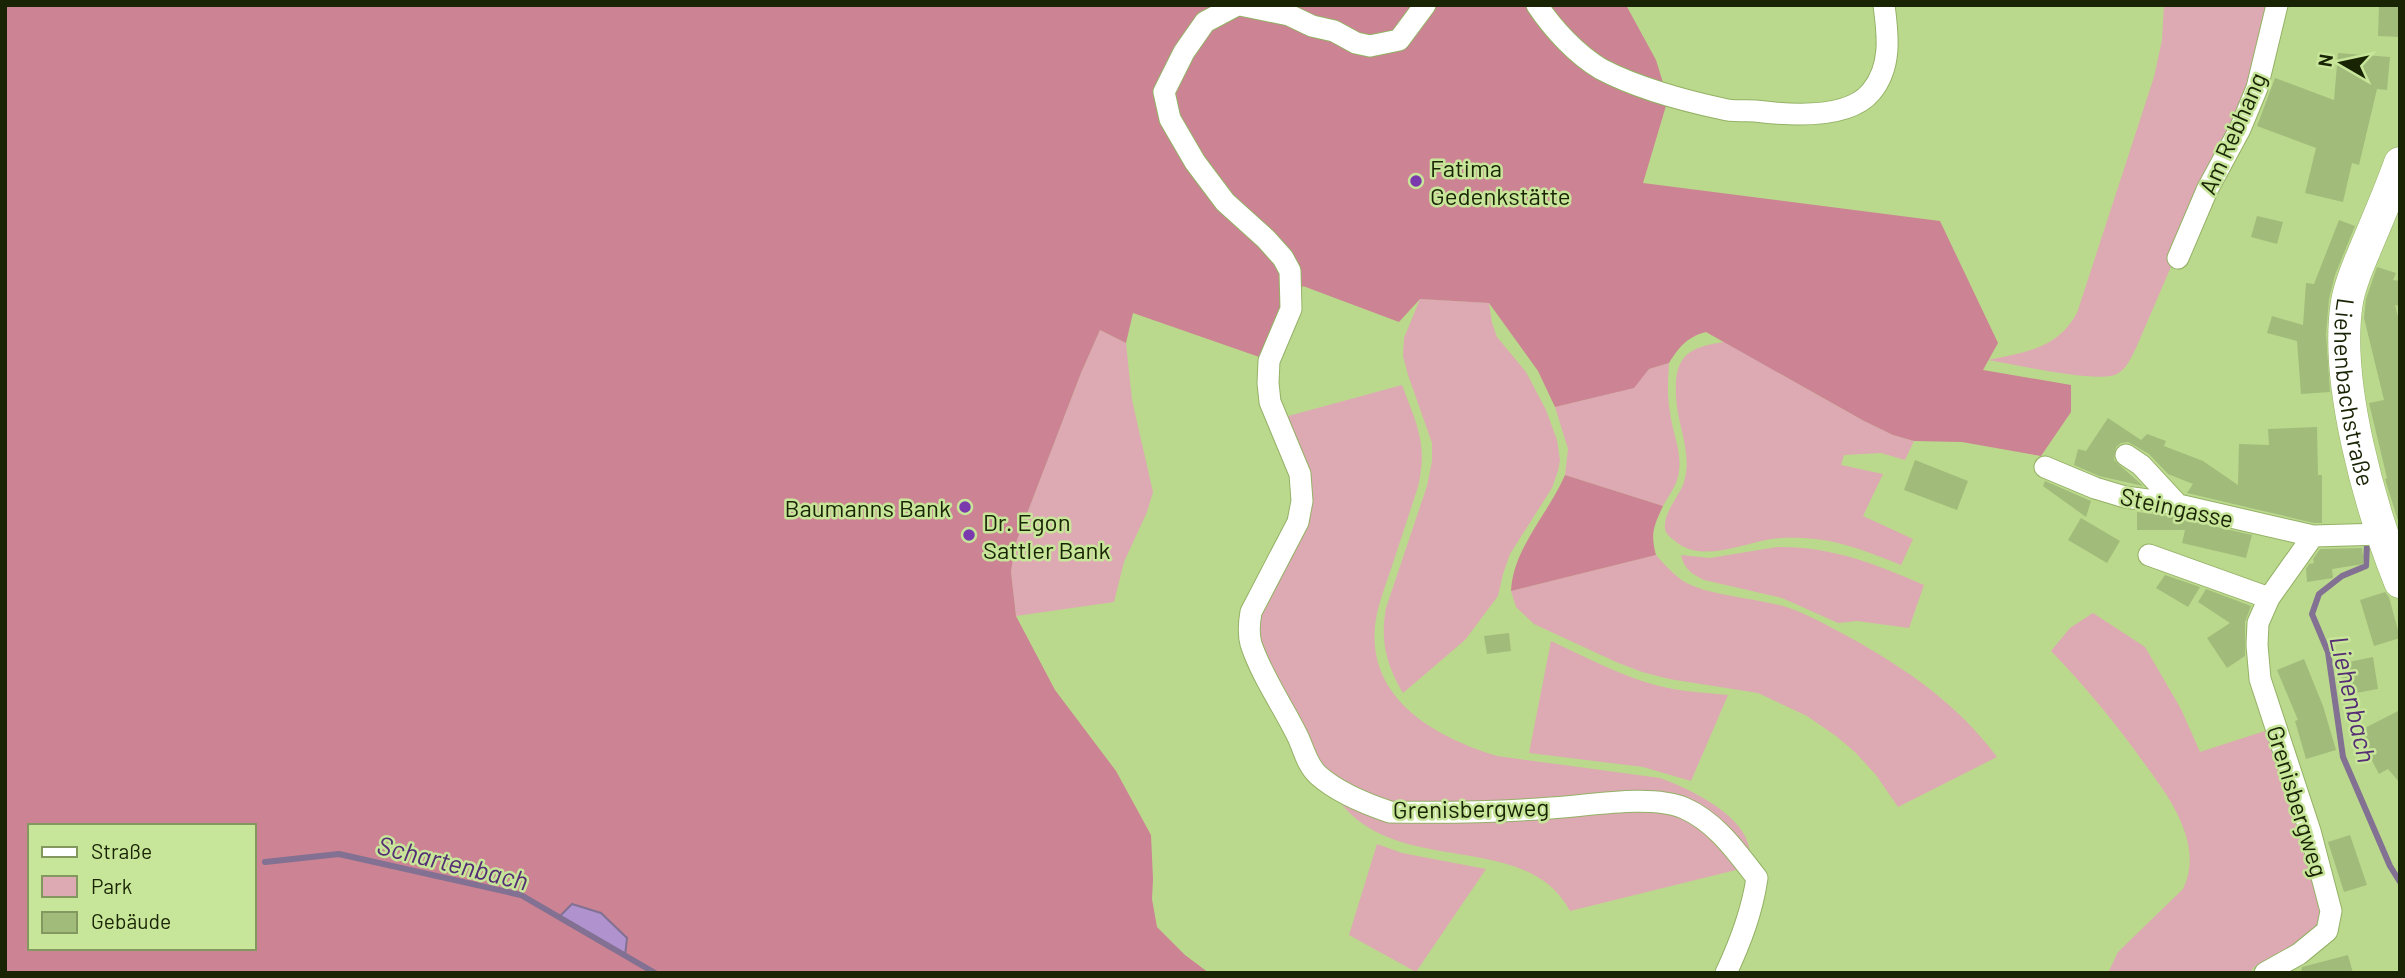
<svg xmlns="http://www.w3.org/2000/svg" width="2405" height="978" font-family="Barlow,sans-serif">
<style>
.green{fill:#dda9b3}
.forest{fill:#cc8393;fill-rule:evenodd}
.water{fill:#af92ce;stroke:#827192;stroke-width:2}
.lines{fill:none;stroke-linecap:round;stroke-linejoin:round}
.stream{stroke:#827192;stroke-width:6}
.building{fill:#a1bb7b}
.street-casing{stroke:#94b166;stroke-width:23}
.secondary-casing{stroke:#94b166;stroke-width:33}
.street{stroke:#fff;stroke-width:21}
.secondary{stroke:#fff;stroke-width:32}
.poi-dot{fill:#7a3aae;stroke:#c8e699;stroke-width:2.5}
.labels{text-anchor:middle;dominant-baseline:central;stroke-width:5;stroke-linejoin:round;paint-order:stroke}
.street-label{font-size:24px;fill:#192405;stroke:#c8e699}
.poi-label{font-size:24px;fill:#192405;stroke:#c8e699;text-anchor:start}
.water-label{font-size:26px;font-style:italic;fill:#542d75;stroke:#c8e699}
</style>
<rect width="100%" height="100%" fill="#bbd98c"/>
<path class="green" d="M2164,5l108,2 -14,58 -122,283c-5,9 -9,21 -19,26 -18,10 -104,-10 -129,-14 38,-8 69,-11 89,-47l77,-236 8,-37z
M1420,299l69,4 3,20 5,14 29,35 20,38 11,30 3,20 -2,11 -6,17 -42,66 -7,20 -5,22 -33,44 -62,53c-17,-28 -23,-53 -17,-85l41,-122 5,-25v-18l-24,-68 -5,-19 1,-18z
M1100,330l26,13 6,57 21,92 -6,20 -23,50 -10,40 -98,14 -5,-44 4,-27 66,-172z
M1724,342l140,79 29,14 21,6 -9,19 -24,-7 -37,2 -3,10 42,9 -20,42 50,23 -12,26c-28,-11 -56,-23 -86,-26 -14,-1 -28,-2 -43,0 -29,4 -71,25 -97,2 -4,-3 -9,-7 -10,-12 -2,-15 13,-32 18,-44 11,-30 -6,-59 -7,-89 -2,-39 11,-49 48,-54z
M1669,363c-1,16 -2,33 1,49 2,20 12,39 9,59 -1,13 -10,24 -16,35l-98,-31 3,-26 -13,-42 78,-19 16,-19z
M1402,385c15,40 26,59 16,102 -9,27 -18,55 -27,82 -6,18 -14,38 -16,57 -7,74 61,111 122,130l163,22c30,11 91,39 90,78l-57,-49h-238l-82,-5 -56,-37 -57,-109 -5,-31 44,-94 -18,-113z
M1777,547c53,-1 99,17 147,38l-15,43 -52,-7 -19,2 -56,-25 -78,-18c-12,-6 -20,-11 -23,-25l29,3z
M1656,555c8,9 17,19 27,26 25,15 74,17 103,26 22,7 42,19 63,30 56,31 109,67 148,120l-99,50 -22,-32 -21,-23 -19,-16 -29,-20 -49,-23 -89,-14 -27,-7 -26,-10 -82,-38 -18,-17 -5,-16z
M2093,613l52,34 36,62 19,43 71,-23 51,181 -4,21 -16,16 -48,20 -4,6h-142l10,-21 65,-63c10,-20 8,-41 0,-62 -8,-22 -23,-42 -36,-60 -29,-41 -61,-80 -96,-116l19,-23z
M1551,641c39,18 79,40 122,48 18,3 37,4 55,6l-37,86 -48,-14 -114,-14z
M1339,801l36,12 297,-2 35,17 33,41 -170,42c-45,-83 -172,-32 -231,-110z
M1377,844l25,9 84,16 -70,103 -67,-37z"/>
<path class="forest" d="M5,5h1621l30,55 12,39 -25,84 297,38 58,122 -15,27 88,15v27l-30,44 -79,-14 -48,-1 -21,-6 -29,-14 -158,-89c-19,5 -27,15 -37,31l-20,6 -15,19 -79,19 -17,-36 -49,-68 -69,-4 -21,23 -96,-36 -38,73 -132,-46 -7,30 -26,-13 -19,43 -66,172 -4,27 5,44 39,74 61,81 35,64 2,44 -1,20 5,28 28,28 24,18h-1204zM30,826h224v122h-224zM572,904l29,9 26,25 -2,17 -65,-39z
M1565,475l98,31c-9,20 -13,27 -7,49l-145,36c2,-43 38,-78 54,-116z"/>
<path class="water" d="M572,904l29,9 26,25 -2,18 -65,-40z"/>
<g class="lines">
<path class="stream" d="M2367,544l-1,22 -24,10 -23,18 -7,20 16,38 15,105 47,109 10,16
M265,862l74,-8 182,41 134,78"/>
</g>
<path class="building" d="M2379,5h21v32l-22,-1z
M2338,53l52,4 -3,33 -10,-1 -18,76 -7,-2 -9,39 -38,-9 11,-45 -59,-22 18,-48 59,22z
M2257,216l26,6 -6,22 -26,-7z
M2339,220l16,6 -20,49 -6,24 -3,35 4,58 -29,2 -4,-53 -30,-8 5,-17 31,9 3,-42 8,1z
M2377,267l19,6 -3,7 7,1v25l-5,-1 5,20v202l-15,-48 2,-1 -18,-75 15,-3 -20,-82 2,-19z
M2108,418l33,22 6,-6 19,7 -2,5 39,15 35,24 1,-41 30,1 -1,-16 49,-2 1,48h4v48h-8l-127,-30 6,-9 -25,-10 -19,-20 -21,-12 -7,1 -5,4 -2,13 29,26 -44,-10 -25,-11 4,-16 8,2z
M1915,460l53,21 -11,29 -53,-20z
M2045,481l46,20 -5,16 -43,-31z
M2137,512l31,4 84,19 -6,23 -64,-15 3,-13h-48z
M2081,518l39,23 -13,22 -39,-23z
M2362,548l2,16 -32,5 1,9 -26,4 -1,-13 3,-5 5,-1 -1,-4 7,-10z
M2165,575l35,12 -12,20 -32,-19z
M2206,589l45,17 -6,16v34l-18,12 -20,-30 23,-15 -32,-21z
M2385,592l4,5 11,41 -26,8 -14,-46z
M1509,633l2,18 -24,3 -3,-18z
M2373,657l5,32 -33,6 -6,-31z
M2304,659l19,47 13,44 -30,9 -11,-38 3,-1 -21,-50z
M2400,710v73l-12,-14 -9,5 -22,-42z
M2350,835l17,50 -23,7 -16,-50z
M2348,955l5,18h-52l1,-6z"/>
<g class="lines">
<defs>
<path id="street" d="M1237,5l-32,17 -21,30 -20,40 6,27 25,43 30,40 41,37 17,19 7,13 1,38 -22,52 -1,22 2,19 30,72 2,27 -4,21 -47,90c-2,11 -3,21 0,32 11,33 32,62 47,93 6,13 9,28 20,38 20,18 48,29 72,37 54,1 108,0 161,-4 36,-2 100,-14 133,0 32,14 52,43 73,70 -5,34 -16,63 -31,95
M1240,5l49,10 23,11 22,5 22,12 14,3 29,-6 26,-35
M1537,5c16,24 39,49 64,64 34,18 84,32 122,40 10,3 21,1 32,2 32,4 93,9 116,-19 21,-25 17,-57 13,-87
M2178,258l29,-68 33,-61 17,-41 20,-83
M2126,455l15,10 37,40
M2045,467l50,21 30,9 45,6 143,33 70,-2
M2149,555l120,43
M2265,973l34,-19 28,-23 4,-20 -21,-80 -50,-152 -3,-34 1,-22 11,-25 44,-62"/>
<g id="secondary">
<path id="s1" d="M2400,163c-10,28 -22,56 -34,84 -7,17 -16,36 -19,55 -13,79 23,205 53,280"/>
</g>
</defs>
<use href="#street" class="street-casing"/>
<use href="#secondary" class="secondary-casing"/>
<use href="#street" class="street"/>
<use href="#secondary" class="secondary"/>
</g>
<g class="poi-dot">
<circle cx="1416" cy="181" r="7"/>
<circle cx="965" cy="507" r="7"/>
<circle cx="969" cy="535" r="7"/>
</g>
<g class="labels">
<g class="street-label">
<text transform="translate(2232 133) rotate(-66)">Am Rebhang</text>
<text stroke="none"><textPath href="#s1" startOffset="240">Liehenbachstraße</textPath></text>
<text transform="translate(2177 507) rotate(12)">Steingasse</text>
<text transform="translate(2298 801) rotate(73)">Grenisbergweg</text>
<text transform="translate(1471 808) rotate(-1)">Grenisbergweg</text>
</g>
<g class="poi-label">
<text x="1430" y="167">Fatima<tspan x="1430" dy="28">Gedenkstätte</tspan></text>
<text x="951" y="507" text-anchor="end">Baumanns Bank</text>
<text x="983" y="521">Dr. Egon<tspan x="983" dy="28">Sattler Bank</tspan></text>
</g>
<g class="water-label">
<text transform="translate(2354 699) rotate(77)">Liehenbach</text>
<text transform="translate(453 862) rotate(14)">Schartenbach</text>
</g>
</g>
<rect width="2405" height="978" fill="none" stroke="#192405" stroke-width="14"/>
<rect x="28" y="824" width="228" height="126" fill="#c8e699" stroke="#82985e" stroke-width="2"/>
<rect x="42" y="847" width="35" height="10" fill="#ffffff" stroke="#82985e" stroke-width="2"/>
<text x="91" y="859" font-size="21" fill="#192405">Straße</text>
<rect x="42" y="876" width="35" height="21" fill="#dda9b3" stroke="#82985e" stroke-width="2"/>
<text x="91" y="894" font-size="21" fill="#192405">Park</text>
<rect x="42" y="912" width="35" height="21" fill="#a1bb7b" stroke="#82985e" stroke-width="2"/>
<text x="91" y="929" font-size="21" fill="#192405">Gebäude</text>
<g transform="translate(2342 63) rotate(279)" stroke="#c8e699" stroke-width="5" paint-order="stroke">
<path d="M0-5L12 26L0 18L-12 26Z" fill="#192405"/>
<text y="-10" font-size="19" font-weight="bold" text-anchor="middle" fill="#192405">N</text>
</g>
</svg>
